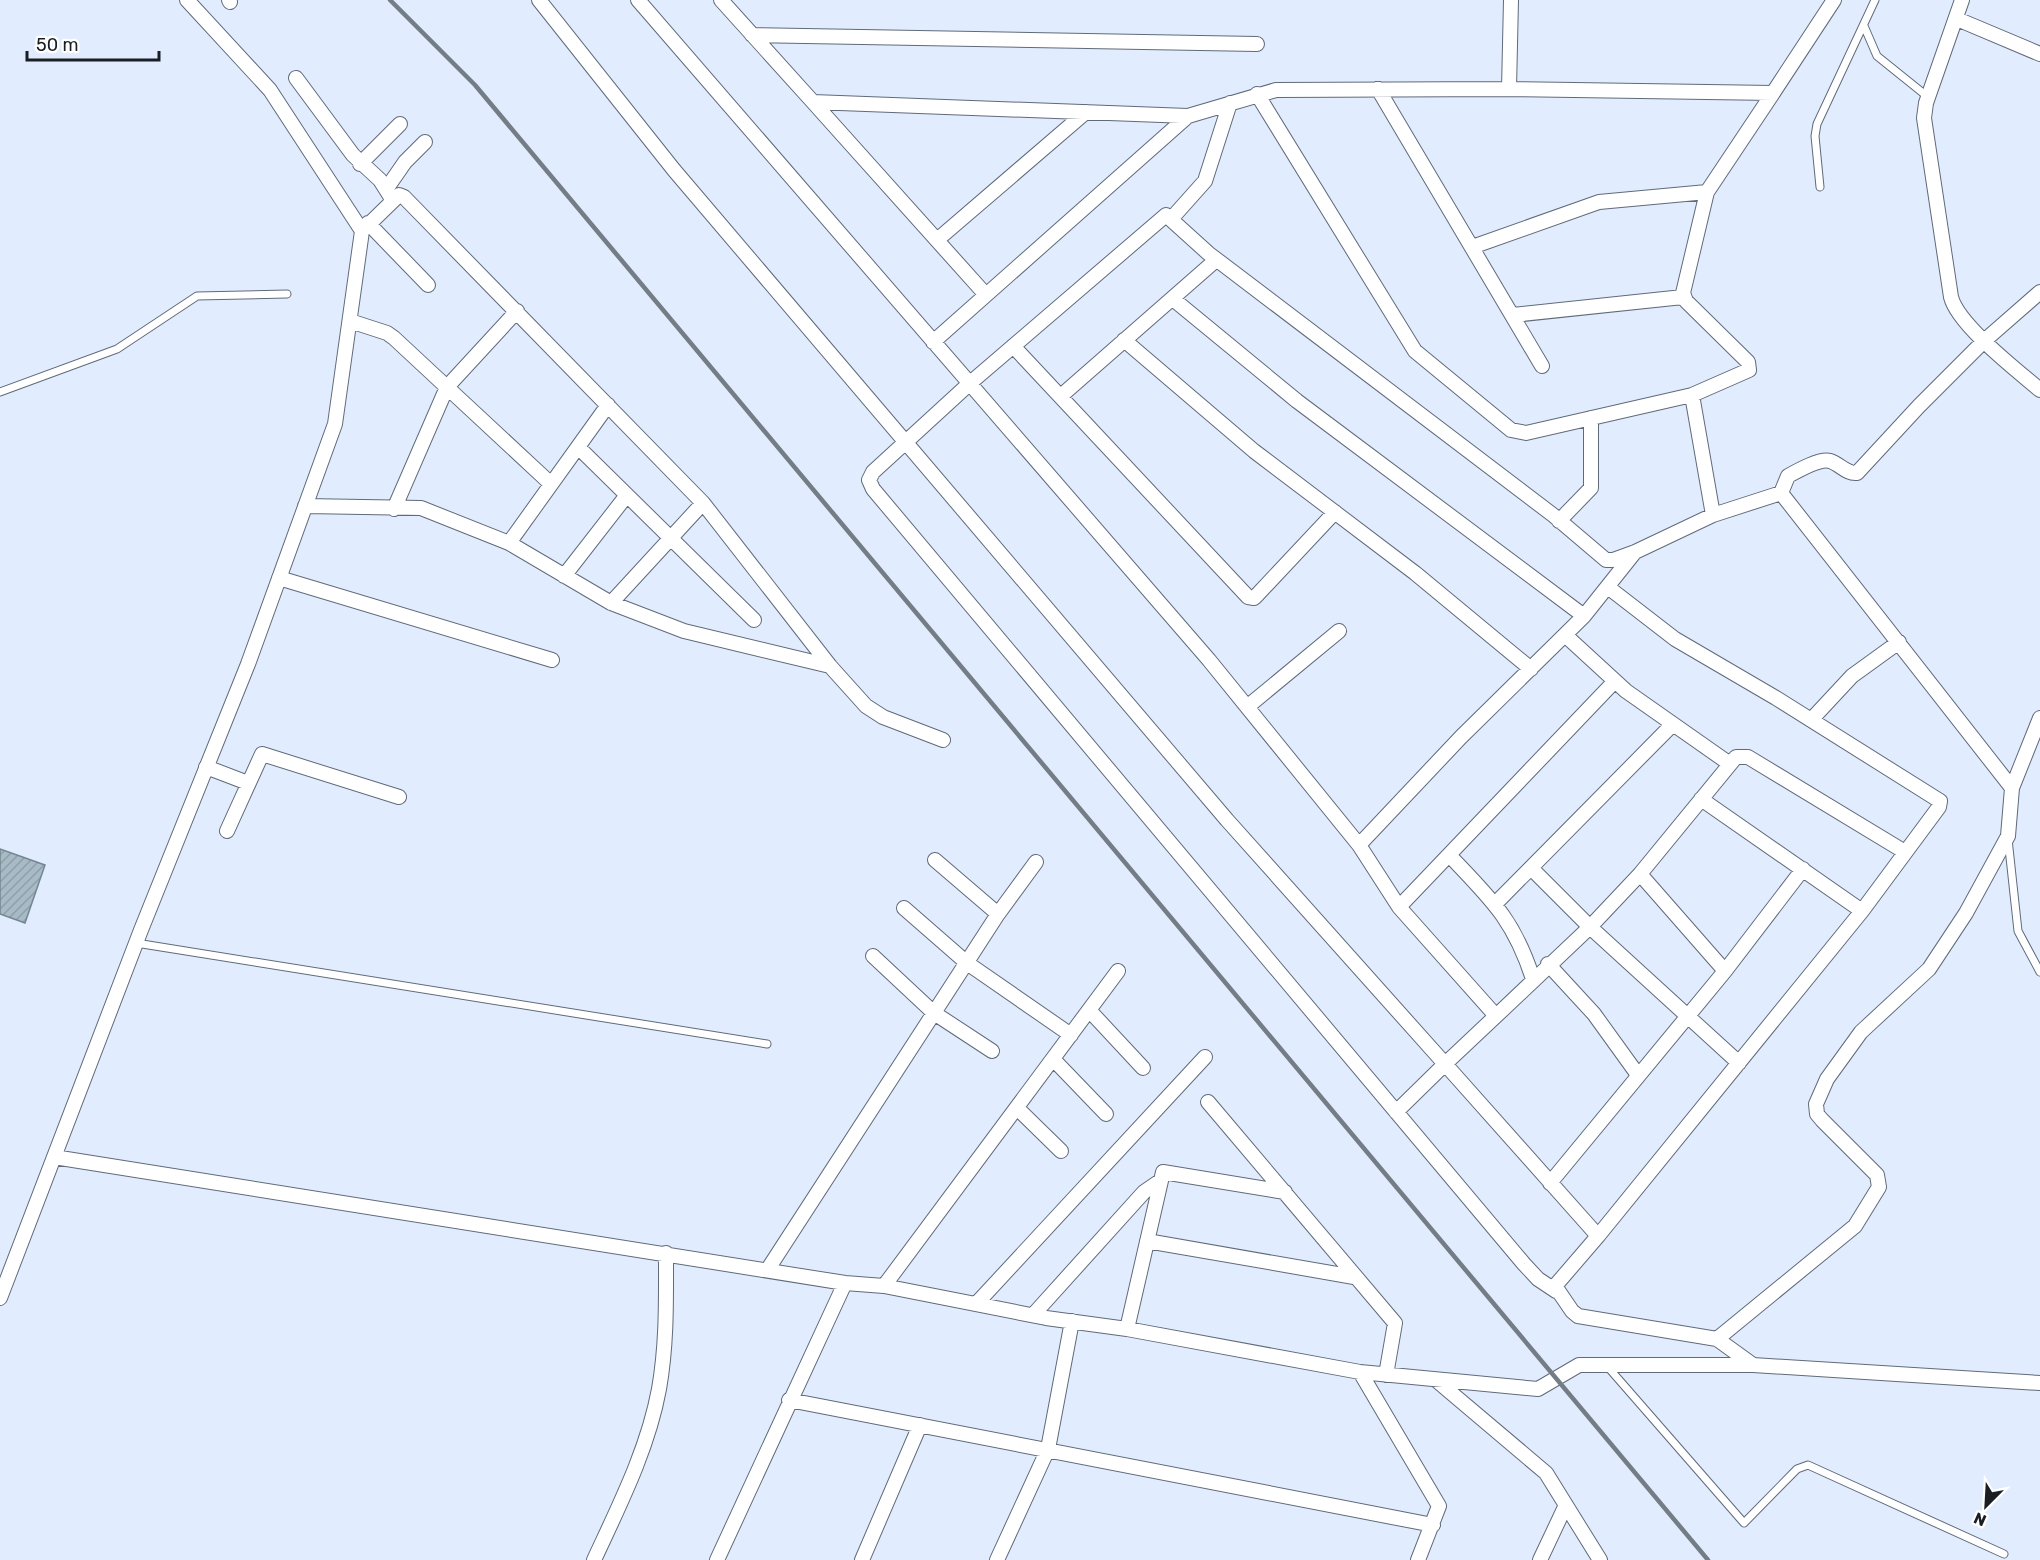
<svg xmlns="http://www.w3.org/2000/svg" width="2040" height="1560" font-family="Rubik,sans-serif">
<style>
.building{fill:url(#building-hatch);stroke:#748690;stroke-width:1.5}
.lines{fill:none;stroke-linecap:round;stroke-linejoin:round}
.service-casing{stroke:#606a79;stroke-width:9}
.minor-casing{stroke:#606a79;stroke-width:16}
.service{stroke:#fff;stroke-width:7}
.minor{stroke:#fff;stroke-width:14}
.rail{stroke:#747c86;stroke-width:4.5}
</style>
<defs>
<pattern id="building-hatch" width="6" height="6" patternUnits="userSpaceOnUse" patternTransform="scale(1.5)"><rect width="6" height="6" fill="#a7bac5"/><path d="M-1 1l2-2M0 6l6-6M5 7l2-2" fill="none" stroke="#8f9fa9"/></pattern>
</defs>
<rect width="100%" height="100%" fill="#e1edfe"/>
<path class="building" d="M0,849l45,16 -20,58 -25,-9z"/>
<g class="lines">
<defs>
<path id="service" d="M1864,26l13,30 51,41
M1820,187l-5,-51 2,-12 58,-124
M0,392l117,-43 80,-53 90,-2
M2008,839l10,92 22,41
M136,943l631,101
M1607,1366l137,157 53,-54 11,-4 196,89"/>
<path id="minor" d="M229,0l1,2
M539,0l135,170 553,650 218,244 51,-48 -97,-109 -40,-62 -150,-185 -571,-660
M721,0l92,102 375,14
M1962,0l-36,103 -2,15 27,179c7,28 67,74 89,93
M1957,19l83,35
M752,35l505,9
M296,78l57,77 27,25 12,19
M1378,89l164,277
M1509,89l264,4 61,-93
M1257,94l158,257 96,79 15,3 166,-38 57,-25 -1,-8 -62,-61 -3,-8 24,-101 66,-99
M813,102l173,193
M360,164l40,-40
M387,188l18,-26 20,-20
M1172,218l33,-37 25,-78
M368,223l60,62
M362,231l37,-36 5,2 299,306 127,163 36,40 17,11 60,23
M937,240l149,-128
M1472,247l127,-45 108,-10
M1173,299l124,102 287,215
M1513,315l170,-18
M350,321l37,12 7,5 157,146
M1124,340l130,111 161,122 116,96
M933,342l255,-226 88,-26 233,-1 2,-89
M1013,346l235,251 6,1 4,-4 77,-82
M1062,395l154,-135
M1692,395l21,120
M578,447l176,173
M1781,493l7,-17c9,-5 32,-18 42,-15 10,3 16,13 27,12l62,-67 65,-65 56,-49
M305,506l116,2 88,35 102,60 73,28 146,35
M394,509l53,-122 70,-76
M1559,521l32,-33v-70
M509,543l99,-138
M564,576l63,-81
M279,578l273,82
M1609,588l66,51 101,59 164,103 -1,6 -77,104 -264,325 -43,50 17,25 6,5 139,23 36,26
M611,603l92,-100
M1565,635l61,56 104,73
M1247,707l92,-76
M1811,720l41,-44 47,-34
M206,767l42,16
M1701,799l161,112
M227,831l35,-77 137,43
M1359,845l102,-108 123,-121 51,-64
M1450,856c42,44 64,64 83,123
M935,860l63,54
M1531,868l59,59 149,136
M1640,874l85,97
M1495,904l178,-180
M1399,907l215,-225
M904,908l63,55 104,72
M873,956l61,57 58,38
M1548,964l46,50 44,61
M1089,1010l54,58
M1496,1016l94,-89 50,-53 96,-117h12l157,95
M1053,1059l53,55
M1208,1102l187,221 -9,52
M1017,1108l44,43
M1396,1112l49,-48 153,172
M54,1157l791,126 39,3 162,32 81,11 233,43 178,17 41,-24h174l287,18
M1550,1183l175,-212 78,-102
M1147,1241l207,36
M768,1269l230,-355 38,-52
M884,1286l234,-315
M1556,1291l-18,-12 -14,-15 -651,-775 -4,-9 4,-8 96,-88 197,-169 42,38 345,262 53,45h7l22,-8 78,-37 68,-22 231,295
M0,1298l141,-368 107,-266 87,-240 27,-193 -92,-141 -83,-90
M977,1303l228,-246
M1033,1315l111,-123 16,-11
M1127,1329l36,-157 122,20
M1717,1339l138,-113 24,-39 -2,-12 -55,-55 -5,-6 -1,-10 11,-25 34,-47 68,-63 37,-56 42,-77 4,-48 28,-70
M1360,1372l79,134 -21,54
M1436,1380l110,93 54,87
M789,1400l644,125
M594,1560c25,-54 54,-111 65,-171 8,-45 7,-90 7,-136
M717,1560l128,-277
M862,1560l58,-135
M997,1560l51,-111 24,-128
M1540,1560l25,-53"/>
</defs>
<use href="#service" class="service-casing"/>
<use href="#minor" class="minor-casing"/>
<use href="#service" class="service"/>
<use href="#minor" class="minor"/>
<path class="rail" d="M390,0l85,85 1233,1475"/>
</g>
<g transform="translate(1986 1506) rotate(204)" stroke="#ffffff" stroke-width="4.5" paint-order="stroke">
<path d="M0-4.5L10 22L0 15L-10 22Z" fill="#1a1e24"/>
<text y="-9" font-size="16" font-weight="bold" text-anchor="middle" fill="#1a1e24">N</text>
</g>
<path d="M27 51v9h132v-9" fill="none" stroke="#1a1e24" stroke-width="3"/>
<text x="36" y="51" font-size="18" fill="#1a1e24" stroke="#ffffff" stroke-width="4.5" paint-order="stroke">50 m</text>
</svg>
